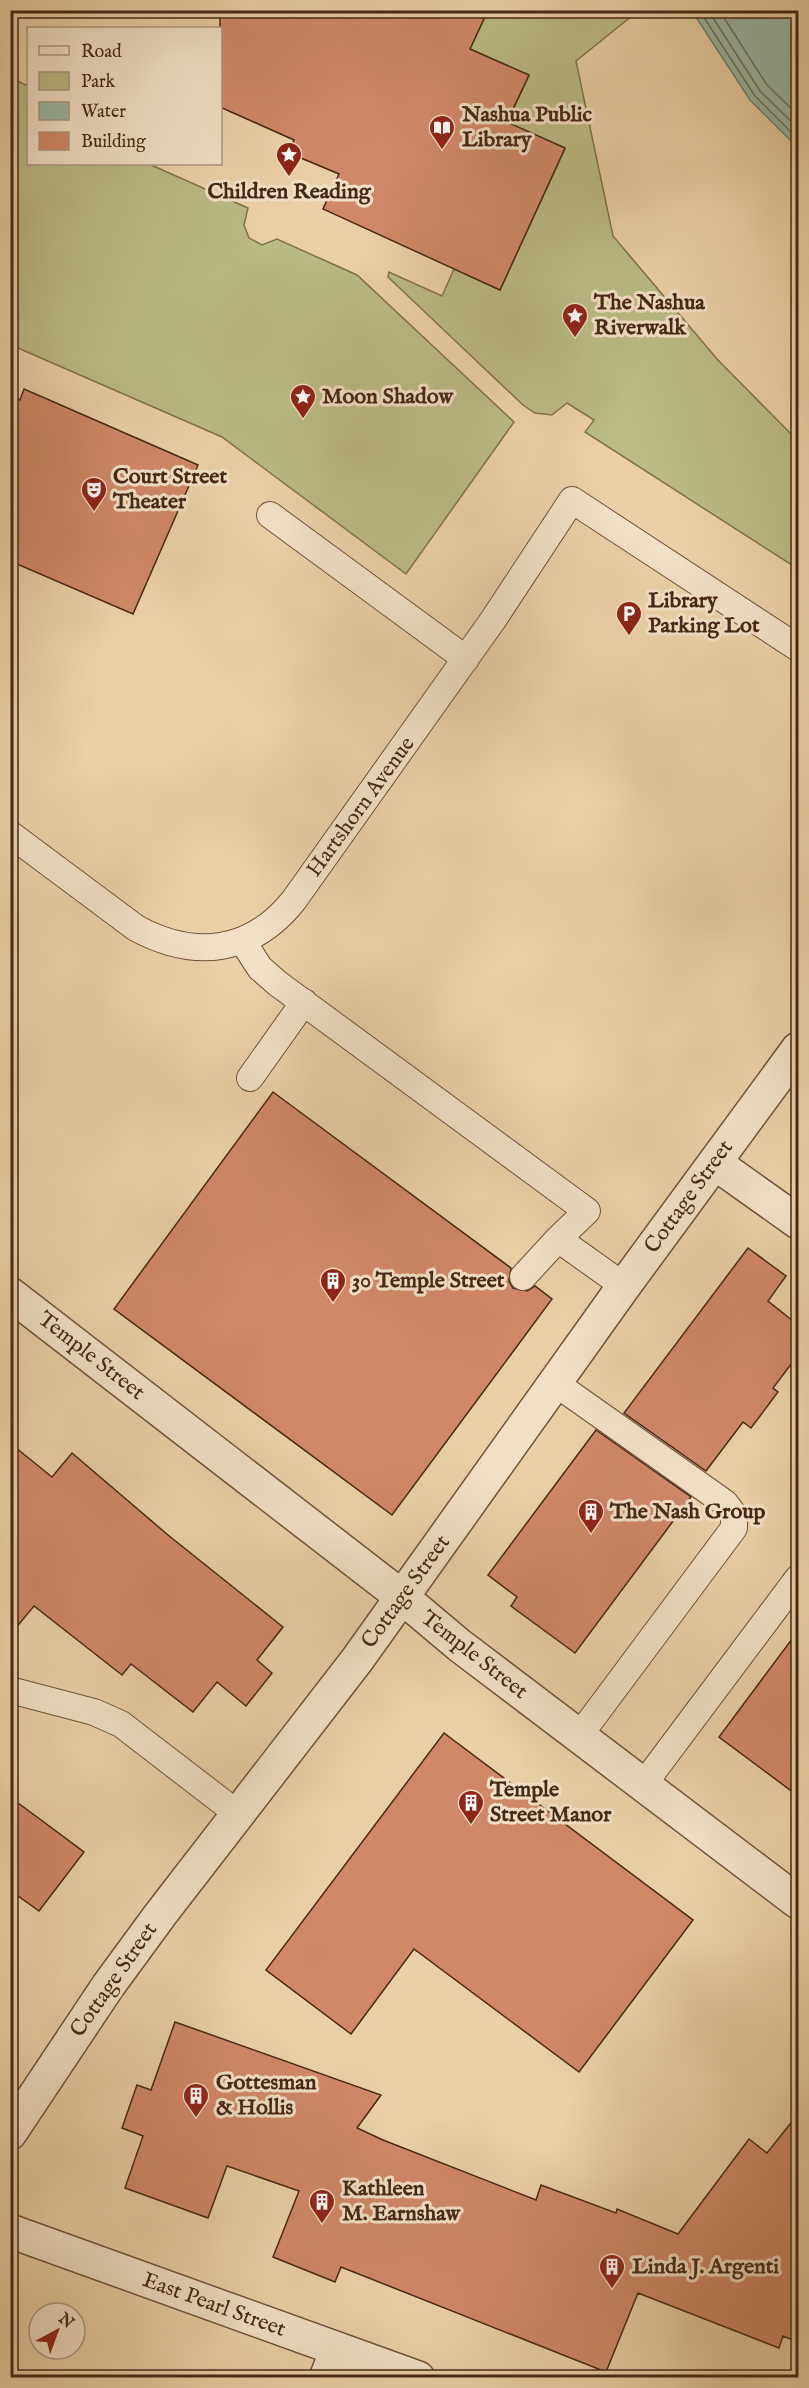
<svg xmlns="http://www.w3.org/2000/svg" width="809" height="2388" font-family="'IM FELL English',serif">
<style>
.green{fill:#babb85;stroke:#80724d;stroke-width:1.5}
.water{fill:#99b7a3;stroke:#787e6a;stroke-width:1.5}
.lines{fill:none;stroke-linecap:round;stroke-linejoin:round}
.shore{stroke:#70705c;stroke-width:1.5}
.building{fill:#d08869;stroke:#472815;stroke-width:1.5}
.lane-casing{stroke:#70523a;stroke-width:28}
.street-casing{stroke:#70523a;stroke-width:36}
.lane{stroke:#f2e0c6;stroke-width:26}
.street{stroke:#f2e0c6;stroke-width:33}
.labels{text-anchor:middle;dominant-baseline:central;stroke-width:6;stroke-linejoin:round;paint-order:stroke}
.poi-label{font-size:22px;font-weight:bold;fill:#472815;stroke:#f2e0c6;text-anchor:start}
.street-label{font-size:22px;fill:#472815;stroke:#f2e0c6}
</style>
<rect width="100%" height="100%" fill="#ebd0a7"/>
<filter id="stains"><feTurbulence type="fractalNoise" baseFrequency=".00333" numOctaves="4"/><feColorMatrix values="0 0 0 0 .2 0 0 0 0 .09 0 0 0 0 .02 0 0 0 .5 -.17"/></filter>
<radialGradient id="worn" r=".72"><stop offset=".6" stop-color="#630" stop-opacity="0"/><stop offset="1" stop-color="#630" stop-opacity=".3"/></radialGradient>
<path class="green" d="M488,11h150l-62,50 37,175 104,123 81,82v128l-213,-137 9,-12 -27,-17 -15,12 -17,-2 -12,-8 -135,-128 1,-5 53,24 12,-27 46,21 65,-141 -58,-27 22,-46 -59,-27z
M11,78l17,8v78h121l99,44 -4,17 5,13 13,7 15,-6 80,36 157,147 -108,152 -184,-137 -211,-92z"/>
<path class="water" d="M692,11h106v137l-48,-48z"/>
<g class="lines">
<path class="shore" d="M699,10l56,86 43,43
M708,10l52,81 38,37
M719,10l48,75 31,30"/>
</g>
<path class="building" d="M220,10h268l-18,39 59,26 -22,47 58,26 -65,142 -177,-81 16,-35 -50,-21 5,-13 -74,-33z
M24,389l174,76 -65,149 -123,-53v-164l10,3z
M273,1092l238,176 -2,13 4,7 14,3 8,-5 17,13 -160,216 -278,-206z
M748,1248l38,28 -18,25 30,24v30l-25,33 5,4 -27,36 -8,-6 -37,49 -82,-58z
M596,1430l95,67 -116,156 -64,-47 6,-9 -29,-22z
M10,1443l42,34 20,-24 96,82 115,92 -26,33 15,13 -26,33 -29,-24 -24,30 -62,-48 -9,11 -88,-69 -24,29z
M798,1631v165l-79,-59z
M444,1733l249,187 -114,152 -165,-123 -63,85 -85,-64z
M10,1797l74,55 -45,59 -29,-21z
M175,2022l206,73 -24,33 26,12 153,60 5,-15 75,28 1,-4 61,25 71,-95 18,14 31,-39v228l-15,-6 -4,12 -141,-55 -32,79 -265,-105 -6,15 -62,-25 26,-66 -72,-25 -19,52 -83,-30 18,-52 -21,-8 15,-43 14,5z"/>
<g class="lines">
<defs>
<path id="lane" d="M270,515l196,144
M10,834l126,94c59,32 116,25 158,-28l199,-280 79,-120 226,148
M243,942l17,26 17,15 310,228 -29,28 66,47
M250,1078l54,-76
M523,1277l35,-38
M555,1383l170,120 9,12v13l-155,208
M10,1690l84,22 27,12 117,90
M643,1785l155,-207"/>
<path id="street" d="M715,1163l83,59
M10,1294l392,303 57,48 339,257
M10,2133l98,-147 52,-71 197,-255 267,-374 174,-237
M10,2231l408,147
M326,2378l11,-28"/>
</defs>
<use href="#lane" class="lane-casing"/>
<use href="#street" class="street-casing"/>
<use href="#lane" class="lane"/>
<use href="#street" class="street"/>
</g>
<defs>
<symbol id="library-pin" viewBox="-11 -11 22 30"><path d="M0 17L-7.5 6A9.5 9.5 0 1 1 7.5 6Z" fill="#8f2418" stroke="#f2e0c6"/><path d="M-6-4Q-3-5.5-.7-3.5V5Q-3 3-6 4ZM6-4Q3-5.5 .7-3.5V5Q3 3 6 4Z" fill="#fff"/></symbol>
<symbol id="sight-pin" viewBox="-11 -11 22 30"><path d="M0 17L-7.5 6A9.5 9.5 0 1 1 7.5 6Z" fill="#8f2418" stroke="#f2e0c6"/><path d="M0-6L1.8-2.2L6-1.7L2.9 1.2L3.7 5.4L0 3.3L-3.7 5.4L-2.9 1.2L-6-1.7L-1.8-2.2Z" fill="#fff"/></symbol>
<symbol id="theatre-pin" viewBox="-11 -11 22 30"><path d="M0 17L-7.5 6A9.5 9.5 0 1 1 7.5 6Z" fill="#8f2418" stroke="#f2e0c6"/><path d="M-5-5.5Q0-4 5-5.5V0Q5 5 0 6Q-5 5-5 0ZM-3.3-2.5H-1v1.5H-3.3ZM1-2.5H3.3v1.5H1ZM-2.8 1Q0 5.5 2.8 1Z" fill="#fff"/></symbol>
<symbol id="parking-pin" viewBox="-11 -11 22 30"><path d="M0 17L-7.5 6A9.5 9.5 0 1 1 7.5 6Z" fill="#8f2418" stroke="#f2e0c6"/><path d="M-3.5-5.5H1a3.5 3.5 0 0 1 0 7H-1V5.5H-3.5ZM-1-3.4V-.6H.8a1.4 1.4 0 0 0 0-2.8Z" fill="#fff"/></symbol>
<symbol id="building-pin" viewBox="-11 -11 22 30"><path d="M0 17L-7.5 6A9.5 9.5 0 1 1 7.5 6Z" fill="#8f2418" stroke="#f2e0c6"/><path d="M-4-6H4V6H1V3H-1V6H-4ZM-2.5-4.3h1.7v1.8h-1.7ZM.8-4.3h1.7v1.8H.8ZM-2.5-1h1.7V.8h-1.7ZM.8-1h1.7V.8H.8Z" fill="#fff"/></symbol>
</defs>
<g fill-rule="evenodd">
<use href="#library-pin" x="427" y="113" width="30" height="40"/>
<use href="#sight-pin" x="274" y="140" width="30" height="40"/>
<use href="#sight-pin" x="560" y="301" width="30" height="40"/>
<use href="#sight-pin" x="288" y="382" width="30" height="40"/>
<use href="#theatre-pin" x="79" y="475" width="30" height="40"/>
<use href="#parking-pin" x="614" y="599" width="30" height="40"/>
<use href="#building-pin" x="318" y="1266" width="30" height="40"/>
<use href="#building-pin" x="576" y="1497" width="30" height="40"/>
<use href="#building-pin" x="456" y="1788" width="30" height="40"/>
<use href="#building-pin" x="181" y="2081" width="30" height="40"/>
<use href="#building-pin" x="307" y="2187" width="30" height="40"/>
<use href="#building-pin" x="597" y="2252" width="30" height="40"/>
</g>
<g class="labels">
<g class="poi-label">
<text x="462" y="115">Nashua Public<tspan x="462" dy="25">Library</tspan></text>
<text x="289" y="192" text-anchor="middle">Children Reading</text>
<text x="594" y="303">The Nashua<tspan x="594" dy="25">Riverwalk</tspan></text>
<text x="322" y="397">Moon Shadow</text>
<text x="113" y="477">Court Street<tspan x="113" dy="25">Theater</tspan></text>
<text x="648" y="601">Library<tspan x="648" dy="25">Parking Lot</tspan></text>
<text x="352" y="1281">30 Temple Street</text>
<text x="610" y="1512">The Nash Group</text>
<text x="490" y="1790">Temple<tspan x="490" dy="25">Street Manor</tspan></text>
<text x="216" y="2083">Gottesman<tspan x="216" dy="25">&amp; Hollis</tspan></text>
<text x="342" y="2189">Kathleen<tspan x="342" dy="25">M. Earnshaw</tspan></text>
<text x="632" y="2267">Linda J. Argenti</text>
</g>
<g class="street-label">
<text transform="translate(361 807) rotate(-54)">Hartshorn Avenue</text>
<text transform="translate(689 1197) rotate(-54)">Cottage Street</text>
<text transform="translate(91 1356) rotate(38)">Temple Street</text>
<text transform="translate(406 1592) rotate(-54)">Cottage Street</text>
<text transform="translate(474 1655) rotate(38)">Temple Street</text>
<text transform="translate(114 1980) rotate(-55)">Cottage Street</text>
<text transform="translate(214 2305) rotate(20)">East Pearl Street</text>
</g>
</g>
<rect width="809" height="2388" fill="none" stroke="#ebd0a7" stroke-width="36"/>
<rect x="12" y="12" width="785" height="2364" fill="none" stroke="#472815" stroke-width="3"/>
<rect x="18" y="18" width="773" height="2352" fill="none" stroke="#472815" stroke-width="1.5"/>
<rect x="27" y="27" width="195" height="138" fill="#f2e0c6" stroke="#ae967f" stroke-width="1.5"/>
<rect x="39" y="46" width="30" height="9" fill="#f2e0c6" stroke="#ae967f" stroke-width="1.5"/>
<text x="81" y="57" font-size="18" fill="#472815">Road</text>
<rect x="39" y="72" width="30" height="18" fill="#babb85" stroke="#ae967f" stroke-width="1.5"/>
<text x="81" y="87" font-size="18" fill="#472815">Park</text>
<rect x="39" y="102" width="30" height="18" fill="#99b7a3" stroke="#ae967f" stroke-width="1.5"/>
<text x="81" y="117" font-size="18" fill="#472815">Water</text>
<rect x="39" y="132" width="30" height="18" fill="#d08869" stroke="#ae967f" stroke-width="1.5"/>
<text x="81" y="147" font-size="18" fill="#472815">Building</text>
<g transform="translate(57 2331) rotate(41)"><circle r="28" fill="#f2e0c6" stroke="#ae967f" stroke-width="1.5"/>
<path d="M0-4.5L10 22L0 15L-10 22Z" fill="#8f2418"/>
<text y="-9" font-size="16" font-weight="bold" text-anchor="middle" fill="#472815">N</text>
</g>
<rect width="100%" height="100%" filter="url(#stains)"/>
<rect width="100%" height="100%" fill="url(#worn)"/>
</svg>
